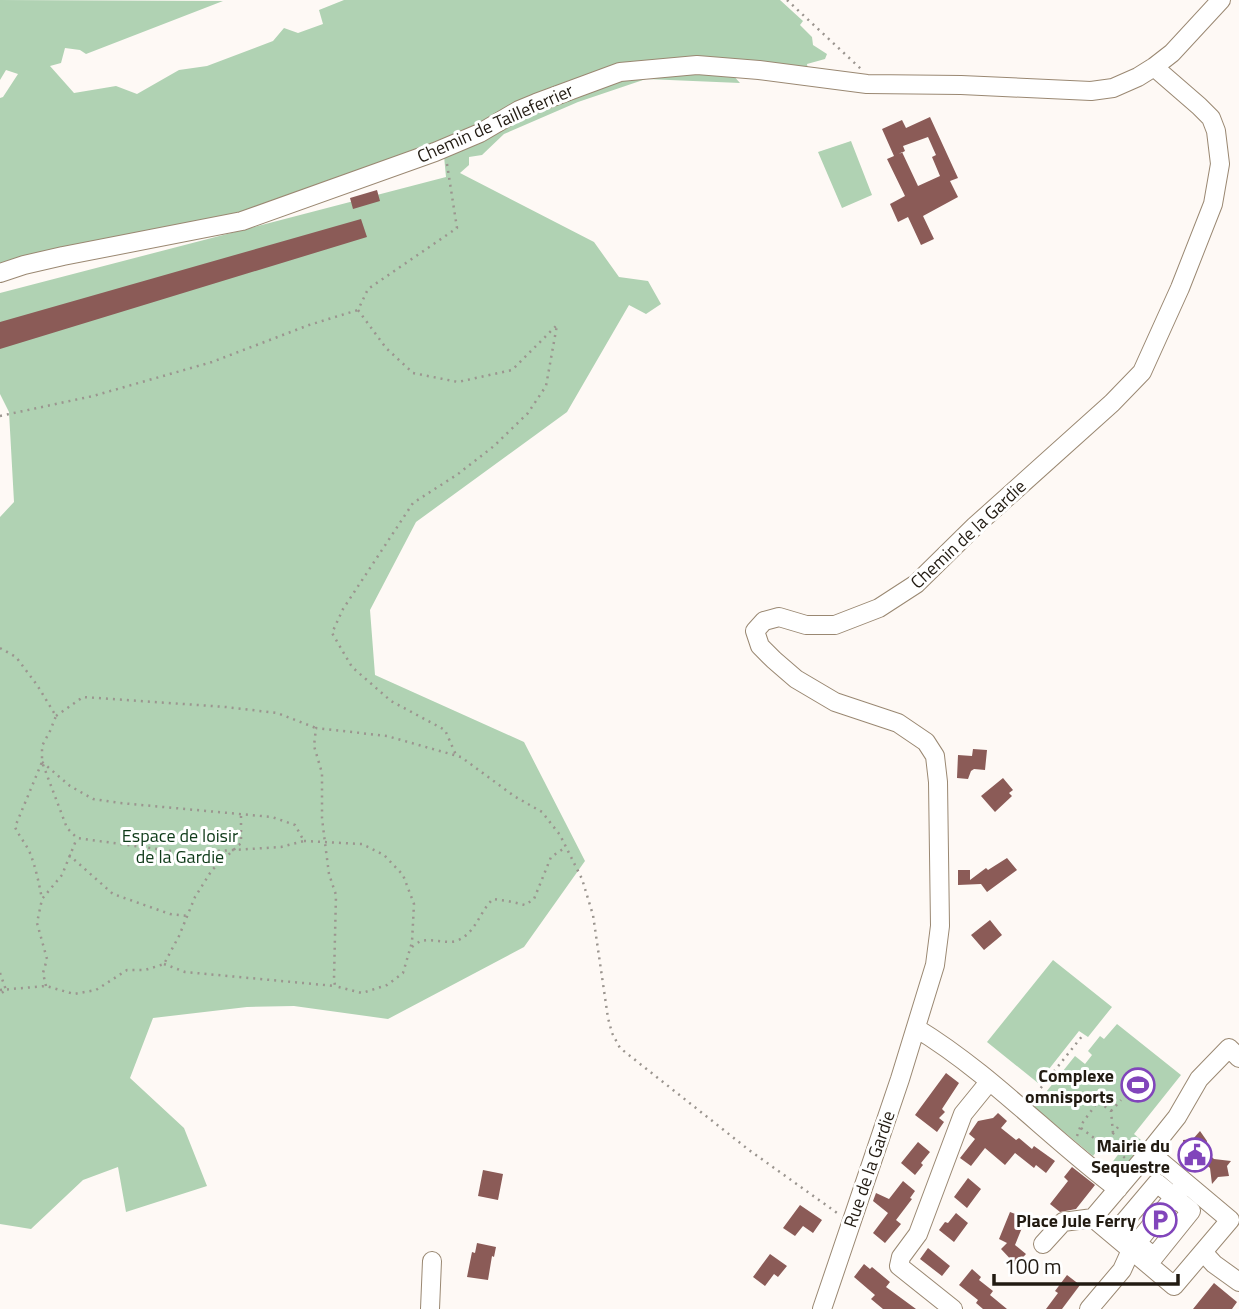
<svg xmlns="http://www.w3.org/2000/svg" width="1239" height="1309" font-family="'Titillium Web',sans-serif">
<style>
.green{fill:#b0d2b3}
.building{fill:#8b5b57;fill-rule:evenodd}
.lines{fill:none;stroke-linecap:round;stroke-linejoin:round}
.minor-casing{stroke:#9a8872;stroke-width:20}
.path{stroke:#9b958f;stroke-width:2.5;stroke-dasharray:2 5;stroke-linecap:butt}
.minor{stroke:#fff;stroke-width:18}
.labels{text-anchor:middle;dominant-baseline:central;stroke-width:6;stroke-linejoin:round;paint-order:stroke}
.street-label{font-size:18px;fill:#221b12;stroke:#fff}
.park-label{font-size:18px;fill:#0e3a18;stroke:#fff}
.poi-label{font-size:18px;font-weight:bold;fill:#221b12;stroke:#fff;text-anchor:end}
</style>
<rect width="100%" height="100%" fill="#fef9f5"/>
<path class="green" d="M0,0l223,1 -137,53 -6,-4 -15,-2 -4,15 -11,3 24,27 42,-7 21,8 42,-24 28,-4 66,-25 11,-13 14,5 25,-9 -4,-14 25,-10h436l23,21 -3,4 12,12 1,8 14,9 -2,5 -18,5 1,6 -76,4 8,9 -94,-4 -68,23 -74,32 -22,21 -13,2v8l-9,8 134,69 25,35 29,4 13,23 -15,10 -17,-9 -62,107 -151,110 -46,88 5,65 149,67 61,119 -61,86 -136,72 -94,-13 -47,1 -94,11 -23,60 54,50 23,58 -81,26 -8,-45 -35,13 -52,49 -31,-5v-707l14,-15 -5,-90 -9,-18v-101l446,-116 -3,-32 -200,72 -243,50v-169l3,-1 15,-23 -12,-4 -6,10z
M851,141l21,54 -30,13 -24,-56z
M1053,960l59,47 -24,30 -9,-6 -41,52 -51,-41z
M1117,1024l64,51 -47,59 7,6v10l-18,22h-9l-6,-4 12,-16 -15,-12 -12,16 -59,-49 41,-51 10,8 7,-9 -4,-4 12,-15 4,3z"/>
<path class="building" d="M930,117l28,61 -8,3 8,16 -35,19 11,23 -13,6 -13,-28 -10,5 -8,-18 15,-8 -18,-37 7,-3 -12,-27 20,-9 4,8zM928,137l8,18 -4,2 8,19 -22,10 -16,-34 -3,2 6,-3 -2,-5z
M377,190l3,11 -27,8 -3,-11z
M361,219l6,18 -367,112v-27z
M973,749l14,1 -2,20 -11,-1 -3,2 -3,8 -11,-1 1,-23 14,1z
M1003,778l10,12 -4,3 3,3 -17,16 -14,-16z
M1007,858l10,12 -30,22 -6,-8 -23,1v-15h12v10l16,-12 2,2z
M990,920l12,15 -18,15 -13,-15z
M946,1073l13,10 -17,26 3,3 -6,6 5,4 -7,10 -22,-17z
M998,1113l9,8 -6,7 15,12 3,-2 13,11 2,-3 21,15 -9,12 -10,-8 -2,3 -19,-15 -10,12 -20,-17 -14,18 -11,-8 15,-19 -6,-5 9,-13 15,-3z
M1200,1131l7,10 -1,11 8,7 17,2 -4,5 2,10 -11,1 -6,7 -2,-16 -10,-8 -15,3 -7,-4 6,-8 -1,-11 10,-1z
M918,1142l12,10 -9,11 2,2 -8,10 -14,-12z
M1072,1167l23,18 -19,24 -16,3 -10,-8 18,-23 -4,-4z
M483,1170l20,4 -5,26 -20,-4z
M968,1178l13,11 -14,19 -13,-11z
M903,1181l12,10 -5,7 2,1 -16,21 5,4 -16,19 -12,-10 15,-20 -15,-12 3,-8 13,6z
M800,1205l22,15 -9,13 -10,-7 -8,10 -12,-8z
M1010,1212l16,6 -11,27 11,9 -10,11 -15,-16 6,-6 -8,-4z
M956,1213l12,10 -14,19 -15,-12 6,-8 3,1z
M477,1243l19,4 -2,10 -2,-1 -4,24 -21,-3 5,-25 3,1z
M928,1248l22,18 -8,10 -22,-17z
M770,1254l17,12 -9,11 -4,-3 -9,12 -12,-9z
M864,1264l6,5 2,-2 18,15 -4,5 30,22h-33l-12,-10 4,-4 -21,-18z
M972,1269l9,8 -2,3 14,11 -3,4 17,14h-24l-7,-6 2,-3 -19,-15z
M1067,1275l13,10 -18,24h-16l12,-16 -3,-2z
M1214,1283l23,19 -5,7h-39z"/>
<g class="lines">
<defs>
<path id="minor" d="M0,273l24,-8 39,-9 179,-35 193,-69 45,-19 39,-23 17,-7 84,-31 77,-7 62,5 108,14 94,1 130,6 22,-3 25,-11 16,-10 18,-14 49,-53
M916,1028c74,45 133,109 202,161
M1149,1152l81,68 -56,66 -81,-68z
M1149,1152l28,-35 22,-38 30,-31 10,10
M1157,1183l34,28 -37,46 -35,-29z
M1043,1244l20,-22 30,-4
M1203,1252l11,12 25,18
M430,1309l2,-48
M822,1309l78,-230 35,-114 5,-39 -2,-144 -3,-26 -9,-14 -28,-19 -63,-21 -39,-23 -22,-19 -14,-14 -5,-15 9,-10 15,-4 27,8h29l44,-17 37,-24 59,-58 137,-123 30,-31 38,-84 33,-84 7,-40 -4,-33 -5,-13 -12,-12 -45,-39
M953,1309l-54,-43 2,-9 17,-23 45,-120 26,-32
M1089,1309l33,-39 9,-20 49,-60"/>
</defs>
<use href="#minor" class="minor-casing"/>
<path class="path" d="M787,0l74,69
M447,164l10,64 -89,61 -10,21 28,38 27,25 45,9 54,-12 45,-45 -11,61 -18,27 -34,33 -36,28 -45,29 -70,106 -11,24 20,34 39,34 54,29 11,25
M0,416l93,-20 119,-34 97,-37 49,-15
M0,648l16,9 21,28 19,31 -6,15 -8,15v16l-27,65c4,9 11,17 15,26 6,15 9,31 12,46
M56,716l27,-19 143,10 51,6 39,15
M42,762l28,24 23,13 27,4 152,14 23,8 9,16 -23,6 -95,6 -109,-15 -10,-10z
M304,841l58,3 22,11 19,20 11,29 -2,38 -9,31 -16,12 -25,8 -27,-7 -1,-8 2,-83 -7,-21 -4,-31 -3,-25v-45l-8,-27 2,-18 71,8 74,21 53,39 28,16 18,23 22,44 11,36 15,103 4,15 8,15 129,102 91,65
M69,855l44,39 57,20 17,2
M412,947c1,-1 8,-6 9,-6 11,-3 24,3 35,0 20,-7 23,-29 37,-42l15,2 17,4 9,-6 17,-42 15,-10
M164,964l21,8 150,14
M0,973l6,17 -6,4
M46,986l-3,-13 4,-14 -10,-36 5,-24 20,-24 15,-37
M0,990l46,-4 28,8 22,-4 31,-20h18l19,-6 15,-28 16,-39 17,-27 29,-27v-29
M1032,1099l51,-64
M1099,1102l12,9 2,22
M1111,1111l10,-11
M1118,1127l-12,16 19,15
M1081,1128l22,17 3,-2
M1077,1136l4,-11 26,-36"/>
<use href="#minor" class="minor"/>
</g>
<defs>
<symbol id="stadium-ring" viewBox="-11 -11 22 22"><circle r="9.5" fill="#fff" stroke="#8145bb" stroke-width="1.5"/><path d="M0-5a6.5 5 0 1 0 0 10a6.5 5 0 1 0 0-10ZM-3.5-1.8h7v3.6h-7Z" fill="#8145bb"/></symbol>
<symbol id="civic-ring" viewBox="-11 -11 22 22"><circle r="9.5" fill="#fff" stroke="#8145bb" stroke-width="1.5"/><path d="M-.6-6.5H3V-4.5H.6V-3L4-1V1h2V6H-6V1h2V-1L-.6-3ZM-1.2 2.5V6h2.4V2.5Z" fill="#8145bb"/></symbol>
<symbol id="parking-ring" viewBox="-11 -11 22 22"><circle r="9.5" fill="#fff" stroke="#8145bb" stroke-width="1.5"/><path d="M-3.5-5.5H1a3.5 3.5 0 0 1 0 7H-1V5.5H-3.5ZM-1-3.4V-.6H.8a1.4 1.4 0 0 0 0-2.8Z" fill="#8145bb"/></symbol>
</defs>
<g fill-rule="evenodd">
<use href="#stadium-ring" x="1119" y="1066" width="38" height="38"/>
<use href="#civic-ring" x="1176" y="1136" width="38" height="38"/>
<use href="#parking-ring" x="1141" y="1201" width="38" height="38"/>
</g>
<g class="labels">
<g class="street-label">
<text transform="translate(495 123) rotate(-24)">Chemin de Tailleferrier</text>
<text transform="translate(968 534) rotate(-43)">Chemin de la Gardie</text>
<text transform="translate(869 1169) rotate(-71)">Rue de la Gardie</text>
</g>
<g class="park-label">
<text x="180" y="835">Espace de loisir<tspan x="180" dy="21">de la Gardie</tspan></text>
</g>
<g class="poi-label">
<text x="1114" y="1075">Complexe<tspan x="1114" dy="21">omnisports</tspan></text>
<text x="1170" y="1145">Mairie du<tspan x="1170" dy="21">Sequestre</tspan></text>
<text x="1136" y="1220">Place Jule Ferry</text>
</g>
</g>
<path d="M994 1274v10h184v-10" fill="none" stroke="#221b12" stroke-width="3.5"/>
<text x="1004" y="1274" font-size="21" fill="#221b12" stroke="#ffffff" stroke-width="5" paint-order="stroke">100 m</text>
</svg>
